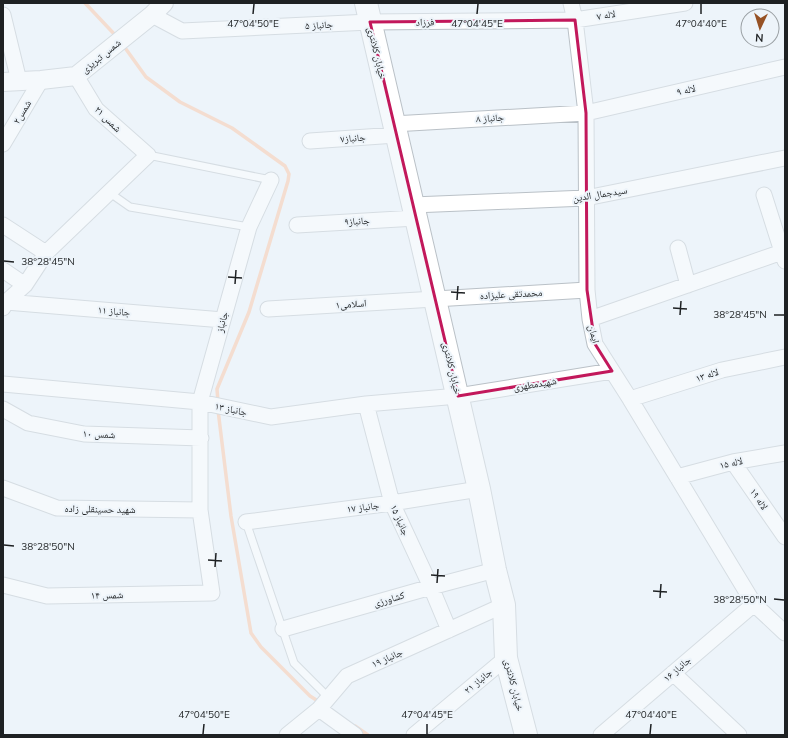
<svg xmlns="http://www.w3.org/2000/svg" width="788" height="738" font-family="Mulish,'Noto Naskh Arabic',sans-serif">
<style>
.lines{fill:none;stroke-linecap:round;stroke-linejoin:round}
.stream{stroke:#fcc19e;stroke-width:3.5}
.service-casing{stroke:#bac1c7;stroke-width:9}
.minor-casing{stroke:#bac1c7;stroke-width:17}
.tertiary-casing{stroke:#bac1c7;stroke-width:20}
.primary-casing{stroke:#bac1c7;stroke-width:24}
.service{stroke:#fff;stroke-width:7}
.minor{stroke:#fff;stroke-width:15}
.tertiary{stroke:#fff;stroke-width:18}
.primary{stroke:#fff;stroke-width:22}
.marked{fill:none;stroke:#c2185b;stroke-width:3;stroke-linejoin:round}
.ticks{fill:none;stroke:#1e2123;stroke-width:1.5}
.labels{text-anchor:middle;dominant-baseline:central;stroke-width:4;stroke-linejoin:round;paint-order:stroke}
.street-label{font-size:10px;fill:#1e2123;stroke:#edf4fa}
.ticks-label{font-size:10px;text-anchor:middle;fill:#1e2123;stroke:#edf4fa;stroke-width:4;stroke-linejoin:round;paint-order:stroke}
</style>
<rect width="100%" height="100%" fill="#edf4fa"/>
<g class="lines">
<path class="stream" d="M85,3l32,34
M123,45l23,32 34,25 52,26 53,38 4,8 -1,7 -39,131 -32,77 1,13
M218,410l13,106 20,117 10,14 49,49 11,7
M355,726l13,9"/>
<defs>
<path id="service" d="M148,155l123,25
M110,193l20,14 119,20
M246,522l48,141 34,34"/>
<path id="minor" d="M571,3l4,17 11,93 1,177 3,29 5,25 35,55 124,205 31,29
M3,15l16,66
M152,15l30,16 188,-9 205,-2 110,-17
M393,124l193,-11 199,-46
M310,141l86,-6
M3,144l38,-64
M764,195l21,66
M413,205l173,-7 199,-40
M3,225l43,28
M297,225l119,-7
M678,248l10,37
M3,270l22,15
M6,302l217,18
M3,308l3,-6 19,-17 21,-32 102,-98 -52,-46 -20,-33
M268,309l319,-19
M590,319l192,-67
M3,384l197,18 71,15 95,-13 92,-8 154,-25
M630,399l92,-29 63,-13
M366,404l26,99 39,84 18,43
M3,409l25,14 56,11 117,4
M733,462l52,75
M677,477l56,-15 52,-9
M3,488l54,20 143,2
M246,522l146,-19 87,-14
M3,585l44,11 165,-3 -12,-83v-108l49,-175 22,-47
M283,629l148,-42 64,-17
M673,673l66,62
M319,709l36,26
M287,735l32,-26 28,-33 157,-71
M414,735l92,-77
M601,735l153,-131"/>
<path id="tertiary" d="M3,82l38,-2 35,-4 76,-61 12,-12"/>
<path id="primary" d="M366,3l113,486 16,81 9,35 2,53 20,77"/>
</defs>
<use href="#service" class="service-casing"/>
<use href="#minor" class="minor-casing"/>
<use href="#tertiary" class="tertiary-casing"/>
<use href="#primary" class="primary-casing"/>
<use href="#service" class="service"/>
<use href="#minor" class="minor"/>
<use href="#tertiary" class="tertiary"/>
<use href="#primary" class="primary"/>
</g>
<path d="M0 0H788V738H0ZM575,20l11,93 1,177 8,54 17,27 -154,25 -88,-374z" fill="#edf4fa" fill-opacity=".55" fill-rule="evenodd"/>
<path class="marked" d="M575,20l11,93 1,177 8,54 17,27 -154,25 -88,-374z"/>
<path class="ticks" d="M253,14l1,-10M477,14l1,-10M701,14v-10M4,261l10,1M228,277l14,1M235,284l1,-14M451,292l14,1M457,300l1,-14M673,308l14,1M680,315l1,-14M774,315h10M4,545l10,1M208,560l14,1M215,567l1,-14M431,575l14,1M437,583l1,-14M653,591l14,1M660,598l1,-14M774,599l10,1M203,734l1,-10M427,734v-10M650,734l1,-10"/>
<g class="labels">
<g class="street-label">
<text transform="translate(606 15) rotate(-9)">لاله ۷</text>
<text transform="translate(425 22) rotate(-1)">فرزاد</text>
<text transform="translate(319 25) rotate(-3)">جانباز ۵</text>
<text transform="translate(377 53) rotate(77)">خیابان کلانتری</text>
<text transform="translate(101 56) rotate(-39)">شمس تبریزی</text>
<text transform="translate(686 90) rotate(-13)">لاله ۹</text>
<text transform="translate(22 112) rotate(-59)">شمس۲</text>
<text transform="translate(490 118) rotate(-3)">جانباز ۸</text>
<text transform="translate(108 119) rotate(44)">شمس ۲۱</text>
<text transform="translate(353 138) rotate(-4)">جانباز۷</text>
<text transform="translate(600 194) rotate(-9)">سیدجمال الدین</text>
<text transform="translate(357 221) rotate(-3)">جانباز۹</text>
<text transform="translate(511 294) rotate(-3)">محمدتقی علیزاده</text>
<text transform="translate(351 304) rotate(-4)">اسلامی۱</text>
<text transform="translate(114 311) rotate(5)">جانباز ۱۱</text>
<text transform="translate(222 322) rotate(-75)">جانباز</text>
<text transform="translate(594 334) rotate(75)">ایمان</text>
<text transform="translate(452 368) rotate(77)">خیابان کلانتری</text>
<text transform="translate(707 375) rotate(-18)">لاله ۱۳</text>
<text transform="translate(535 384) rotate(-9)">شهیدمطهری</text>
<text transform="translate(231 409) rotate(12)">جانباز ۱۳</text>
<text transform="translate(99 434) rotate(3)">شمس ۱۰</text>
<text transform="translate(731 463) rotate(-13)">لاله ۱۵</text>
<text transform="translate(759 499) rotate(56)">لاله ۱۹</text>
<text transform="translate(363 507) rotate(-7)">جانباز ۱۷</text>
<text transform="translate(100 509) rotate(1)">شهید حسینقلی زاده</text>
<text transform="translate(400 520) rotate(66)">جانباز ۱۵</text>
<text transform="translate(107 595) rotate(-1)">شمس ۱۴</text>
<text transform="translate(389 599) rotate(-16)">کشاورزی</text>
<text transform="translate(387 658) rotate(-24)">جانباز ۱۹</text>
<text transform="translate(677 669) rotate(-41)">جانباز ۱۶</text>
<text transform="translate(478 681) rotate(-40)">جانباز ۲۱</text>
<text transform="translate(514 685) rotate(76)">خیابان کلانتری</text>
</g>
</g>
<g class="ticks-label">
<text x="253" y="27">47°04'50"E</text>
<text x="477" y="27">47°04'45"E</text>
<text x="701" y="27">47°04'40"E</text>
<text x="48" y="265">38°28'45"N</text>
<text x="740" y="318">38°28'45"N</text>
<text x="48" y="550">38°28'50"N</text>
<text x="740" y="603">38°28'50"N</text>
<text x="204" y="718">47°04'50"E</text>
<text x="427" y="718">47°04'45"E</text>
<text x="651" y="718">47°04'40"E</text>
</g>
<rect width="788" height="738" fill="none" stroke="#1e2123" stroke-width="8"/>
<g transform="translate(760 28) rotate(184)"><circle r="19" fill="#edf4fa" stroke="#9aa0a4"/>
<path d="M0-3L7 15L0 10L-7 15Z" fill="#965225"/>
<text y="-6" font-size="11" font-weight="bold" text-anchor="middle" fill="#1e2123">N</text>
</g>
</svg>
